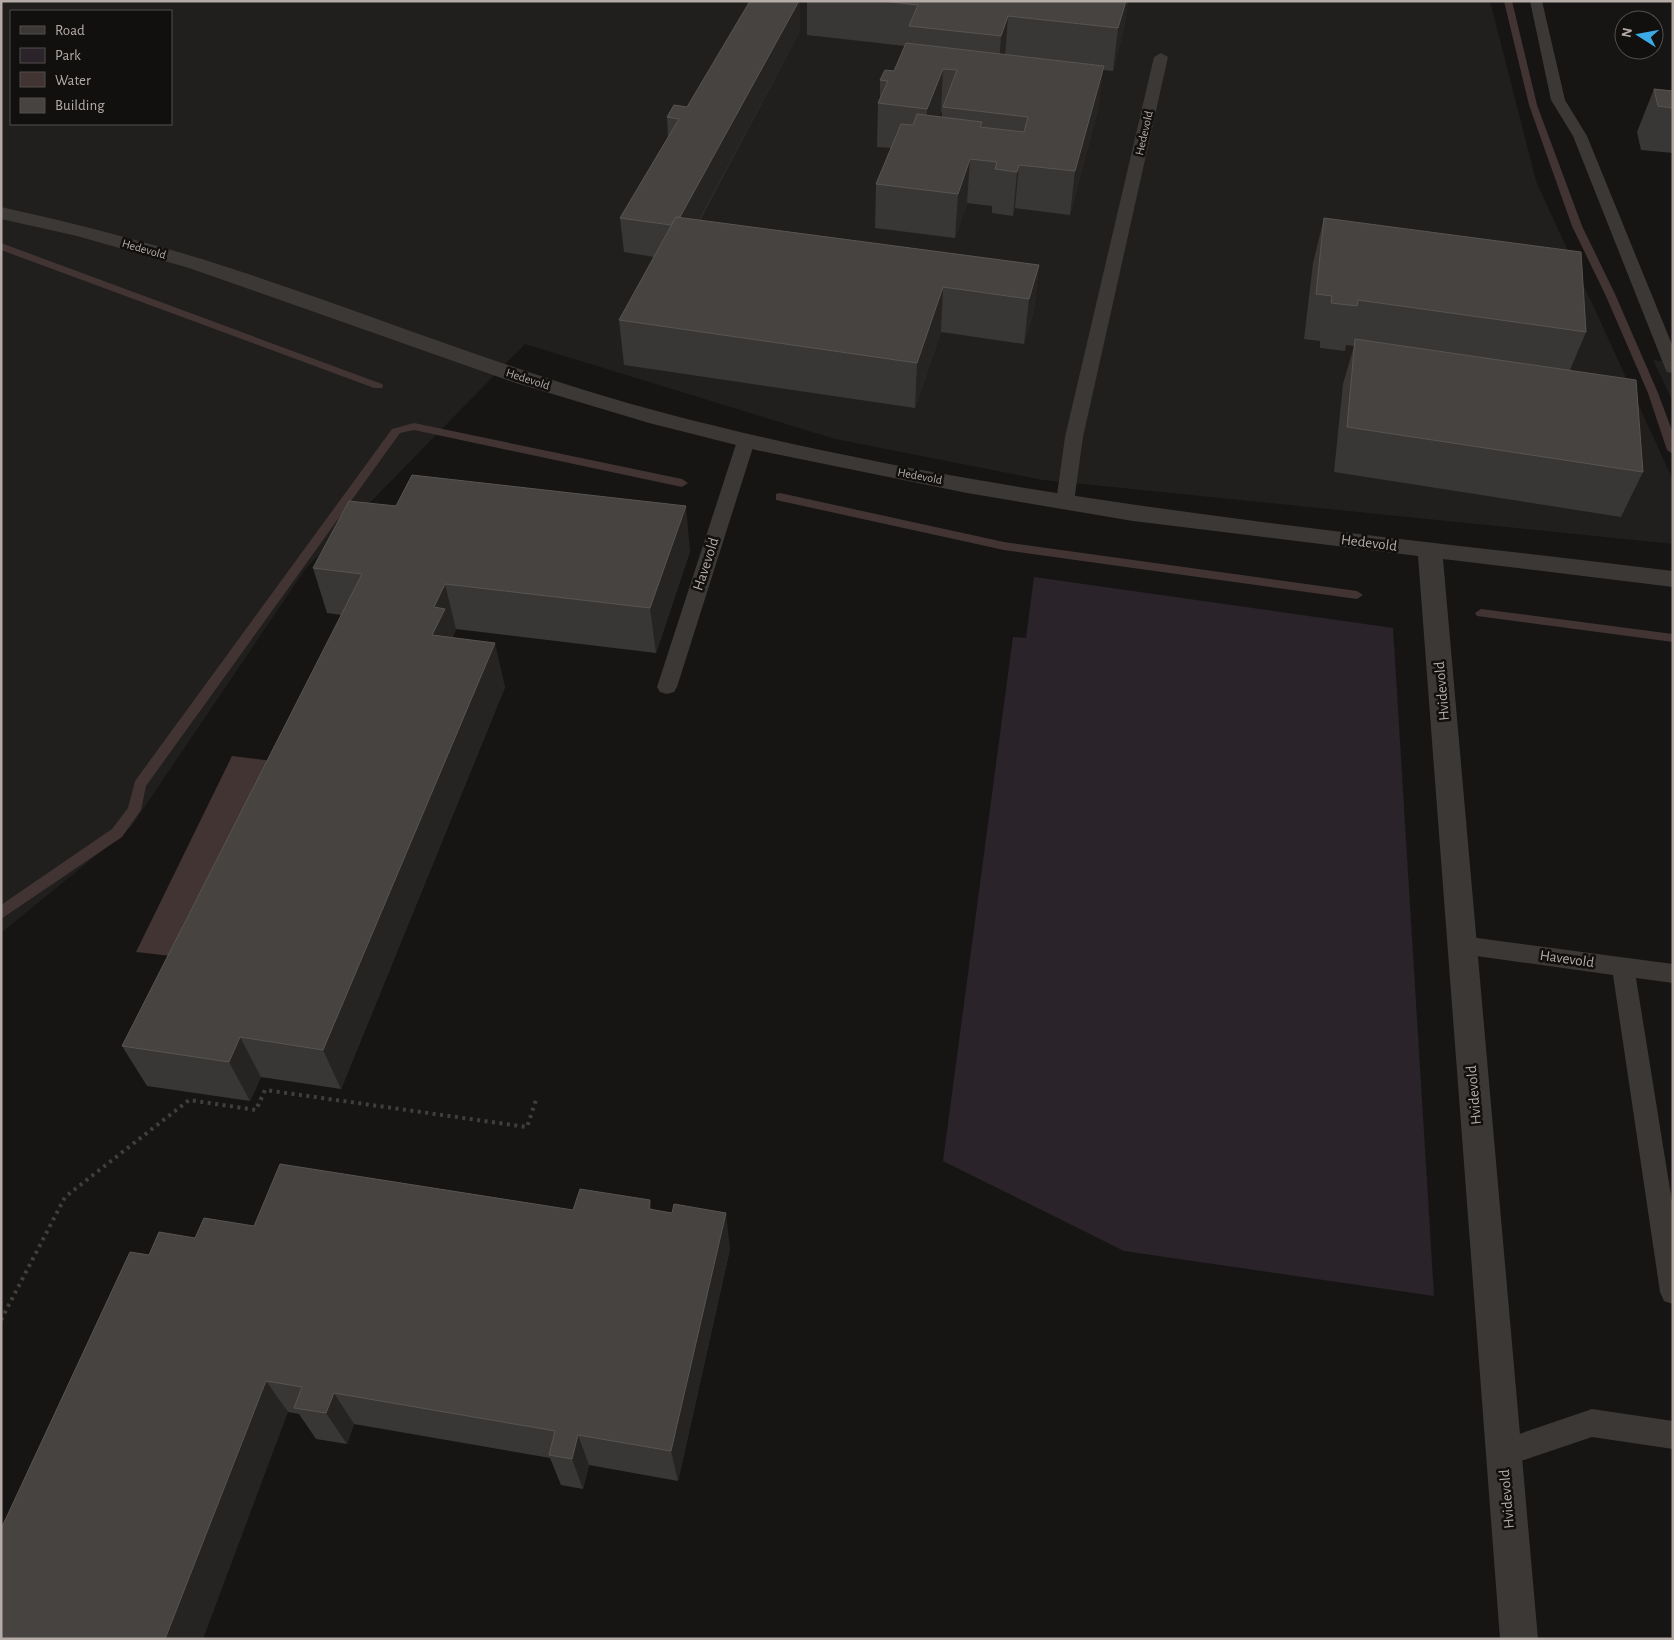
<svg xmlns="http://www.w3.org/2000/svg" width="1674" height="1640" font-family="'Alegreya Sans',sans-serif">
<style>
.built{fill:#201f1d;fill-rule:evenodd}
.green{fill:#2a232a}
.water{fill:#423432}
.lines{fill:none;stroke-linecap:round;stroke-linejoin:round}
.stream{fill:#423432;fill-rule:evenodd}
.path{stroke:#423e3b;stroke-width:4;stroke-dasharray:3 4.5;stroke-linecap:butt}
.lane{fill:#3b3835;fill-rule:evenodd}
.street{fill:#3b3835;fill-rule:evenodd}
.wall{fill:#393735;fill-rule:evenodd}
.shaded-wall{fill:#262422}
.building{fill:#474341;stroke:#585451}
.labels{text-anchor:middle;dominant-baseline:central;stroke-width:5;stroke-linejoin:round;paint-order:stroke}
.far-street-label{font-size:12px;fill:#b5aca7;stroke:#11100f}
.street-label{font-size:15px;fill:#b5aca7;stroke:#11100f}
</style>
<rect width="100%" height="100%" fill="#161514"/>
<path class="built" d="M1,1h1489l46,180 137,299v64l-630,-64 -208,-41 -310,-95 -219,224 -175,259 -130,106zM11,11h160v113h-160z
M1653,360l20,2v40z"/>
<path class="green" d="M1034,577l359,51 41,668 -310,-45 -181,-90 70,-524 13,1z"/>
<path class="water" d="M232,756l50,6 -92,196 -54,-6z"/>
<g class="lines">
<path class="stream" d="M1504,1h8l25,104 45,121 33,68 43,99 15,40v21l-6,-4 -19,-57 -43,-99 -33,-68 -43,-121z
M1,243l381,141 1,2 -1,2h-8l-373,-138z
M414,423l268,56 6,4 -6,4 -268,-57 -14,3 -254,353 -5,24 -19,27 -121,82v-14l111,-76 16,-21 7,-27 257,-352z
M780,493l224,49 353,49 6,4 -6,4 -353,-49 -228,-50v-6z
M1481,609l192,25v8l-196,-26 -2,-3z"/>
<path class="path" d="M1,1320l64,-123 124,-97 67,10 9,-20 262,37 9,-27"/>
<path class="lane" d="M1530,1h12l23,99 22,36 86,211v26l-6,-1 -2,-4 -92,-232 -22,-36z
M1161,53l7,4 -85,380 -9,65 -3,4h-12l-3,-4 9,-65 89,-380z
M746,435l6,2 3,4 -78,246 -3,5 -7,2 -7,-2 -3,-5 80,-246 3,-4z
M1462,936l211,28v19l-37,-5 37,230v96l-9,-3 -4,-9 -47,-317 -151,-21 -8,-2 -3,-7 3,-7z
M1592,1409l81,12v28l-81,-12 -89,30 -10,-4 -4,-10 4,-10z"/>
<path class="street" d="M1,207c68,15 134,32 201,52 156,49 307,113 466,155 329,86 669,116 1005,157v16l-230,-28 95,1080h-38l-82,-1083 -285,-35 -166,-28 -211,-43 -107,-27 -133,-40 -327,-115 -112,-32 -76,-17z"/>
</g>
<path class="wall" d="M807,1h321l-4,27 -11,43 -10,-1 -5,39 -28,106 -55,-7 -2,8 -21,-3v-7l-25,-3 -12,35 -80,-10 1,-44 15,-36 -14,-1 1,-44 2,-3v-20l14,-9 11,-25 -98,-11zM941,112h1v5h-3z
M800,31l-100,189 339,45 -5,45 -10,34 -83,-12 -26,76 -291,-43 -5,-45 35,-63 -30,-5 -4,-34 48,-81 -1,-20 20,-10z
M1654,89l19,2v62l-32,-3 -4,-18z
M1324,218l262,114 -16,38 73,102 -22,45 -287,-45 9,-88 11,-38 -8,-1 -1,6 -25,-3v-7l-16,-2 9,-76z
M690,551l-34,102 -200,-24 -4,9 53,49 -164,402 -80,-12 -11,24 -103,-15 -25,-40 220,-431 -15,-2 -14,-45z
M652,1209l78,40 -52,232 -89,-16 -6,24 -22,-4 -11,-27 -196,-34 -7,20 -31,-5 -17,-25 -11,-2 -139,-157 46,-17 59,-12 319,-16z"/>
<path class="shaded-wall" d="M799,1h1v30l-122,229 -3,-34z
M1126,1h2l-4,27 -11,43 5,-43z
M1008,16l-3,42 -7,21 3,-43z
M1104,66l-6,43 -28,106 5,-44z
M943,69l-2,43 -16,41 2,-44z
M970,159l-3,44 -12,35 3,-44z
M1019,165l-4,43 -2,8 4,-44z
M1039,265l-5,45 -10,34 5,-45z
M943,287l-2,45 -26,76 2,-45z
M686,506l4,45 -34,102 -6,-45z
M445,584l11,45 -4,8 4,16 -24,-18 2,-28z
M495,643l10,44 -164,402 -18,-39z
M240,1037l21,40 -11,24 -21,-39z
M650,1200l7,37 -8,-28z
M726,1213l4,36 -52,232 -7,-30z
M266,1381l22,31 -85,227h-38z
M334,1393l20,31 -7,20 -21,-31z
M578,1435l11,30 -6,24 -11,-30z"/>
<path class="building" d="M750,1h49l-119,216h-4l-5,8 -51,-7 59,-99 -12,-2 7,-12 13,2z
M883,1h243l-8,27 -110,-12 -7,20 -92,-10 9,-21z
M906,43l198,23 -29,105 -56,-6 -2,7 -22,-3 2,-7 -27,-3 -12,35 -82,-10 25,-60 12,1 4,-11 65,8 -2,5 44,5 4,-15 -85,-10 14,-37 -14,-1 -16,40 -49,-6 10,-22 -8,-1 5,-10 9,1z
M1654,89l19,2v17l-15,-2z
M676,217l363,48 -10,34 -86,-12 -26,76 -298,-43z
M1324,218l257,34 5,80 -228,-32 -1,6 -26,-3 1,-7 -16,-2z
M1355,339l281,41 7,92 -296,-45z
M412,475l274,31 -36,102 -205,-24 -11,23 11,2 -13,26 63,8 -172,407 -83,-13 -11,25 -107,-16 240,-472 -49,-6 36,-67 47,5z
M280,1164l293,46 7,-21 70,11 -1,9 23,4 2,-9 52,9 -55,238 -93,-16 -6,24 -23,-4 6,-24 -221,-38 -8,20 -32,-5 8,-21 -36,-6 -101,258h-164v-110l129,-277 19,3 10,-23 36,6 9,-20 50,8z"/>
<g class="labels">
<g class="far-street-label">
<text transform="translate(1144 133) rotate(-77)">Hedevold</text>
<text transform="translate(144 249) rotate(16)">Hedevold</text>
<text transform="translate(528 379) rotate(18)">Hedevold</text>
<text transform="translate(920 476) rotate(11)">Hedevold</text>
</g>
<g class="street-label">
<text transform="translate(1369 543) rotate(7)">Hedevold</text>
<text transform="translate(706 564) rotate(-72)">Havevold</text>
<text transform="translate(1442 691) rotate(-95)">Hvidevold</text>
<text transform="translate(1567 959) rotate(8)">Havevold</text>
<text transform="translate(1474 1095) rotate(-95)">Hvidevold</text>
<text transform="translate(1507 1499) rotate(-95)">Hvidevold</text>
</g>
</g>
<rect width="1674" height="1640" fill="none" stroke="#b5aca7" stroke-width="5"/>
<rect x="10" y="10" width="162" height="115" fill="#11100f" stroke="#534e4c"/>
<rect x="20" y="26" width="25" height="8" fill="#3b3835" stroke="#534e4c"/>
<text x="55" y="35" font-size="15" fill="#b5aca7">Road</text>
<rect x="20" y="48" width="25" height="15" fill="#2a232a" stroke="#534e4c"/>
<text x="55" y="60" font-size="15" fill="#b5aca7">Park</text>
<rect x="20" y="72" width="25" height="15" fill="#423432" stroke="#534e4c"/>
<text x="55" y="85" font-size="15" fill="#b5aca7">Water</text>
<rect x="20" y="98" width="25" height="15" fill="#474341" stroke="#534e4c"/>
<text x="55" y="110" font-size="15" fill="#b5aca7">Building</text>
<g transform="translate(1639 35) rotate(281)"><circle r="24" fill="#11100f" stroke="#534e4c"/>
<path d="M0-4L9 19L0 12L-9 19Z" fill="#3baae7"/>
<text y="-8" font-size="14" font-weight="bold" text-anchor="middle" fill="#b5aca7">N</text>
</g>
</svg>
